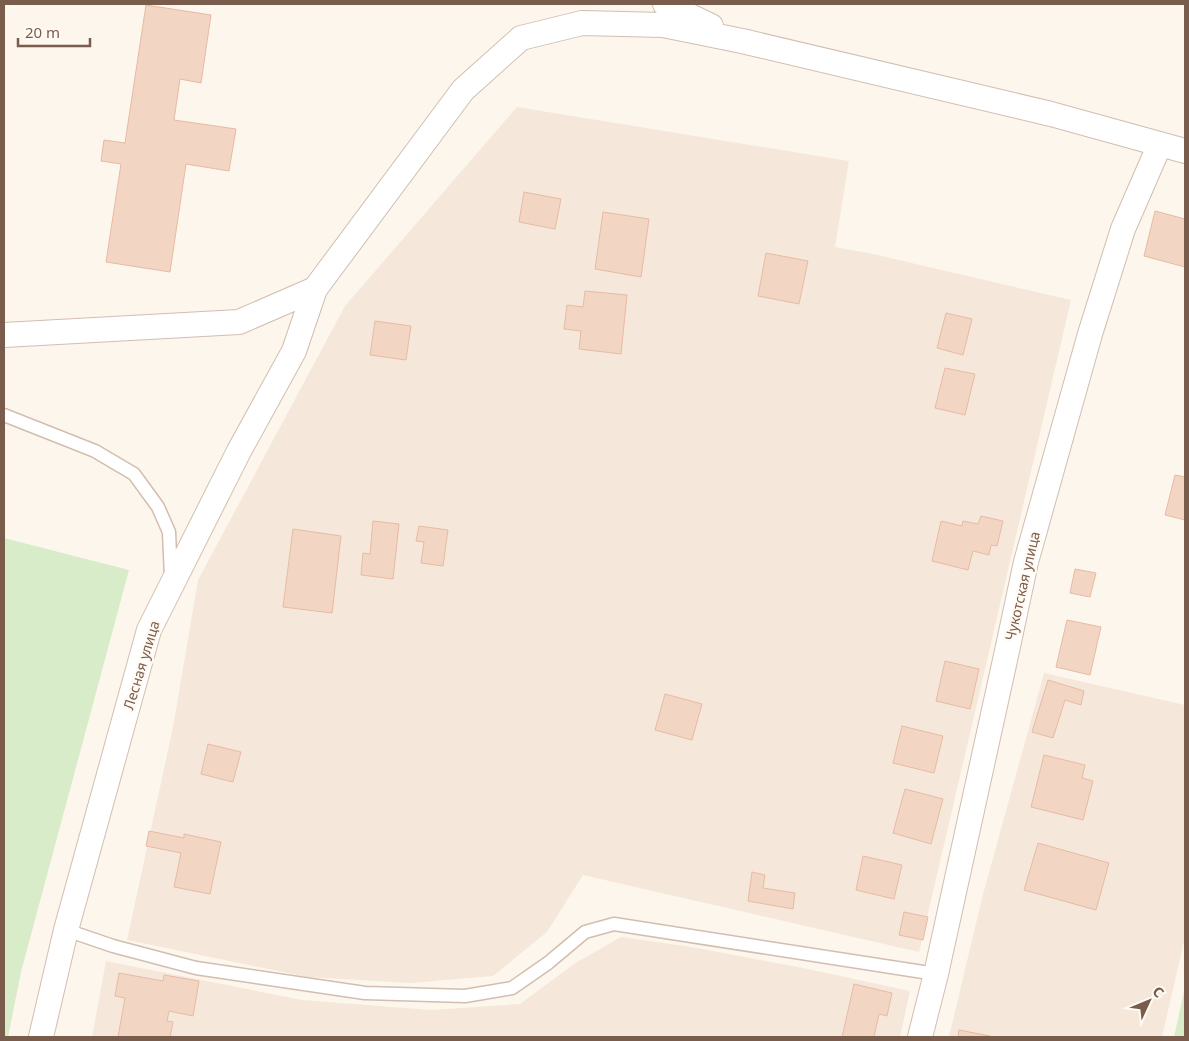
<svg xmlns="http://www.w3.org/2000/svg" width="1189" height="1041" font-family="'Noto Sans',sans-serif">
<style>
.residential{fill:#f5e8da}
.green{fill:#d8ecc9}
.building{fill:#f3d5c3;stroke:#e6bba3}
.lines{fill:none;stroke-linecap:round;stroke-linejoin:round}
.service-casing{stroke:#d1beb0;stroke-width:15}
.minor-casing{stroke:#d1beb0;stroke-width:26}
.service{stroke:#fff;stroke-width:12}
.minor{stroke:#fff;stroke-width:24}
.labels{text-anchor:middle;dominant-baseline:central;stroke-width:5;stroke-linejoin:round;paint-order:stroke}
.street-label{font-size:14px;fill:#7a5c4d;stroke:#fffaf3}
</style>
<rect width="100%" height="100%" fill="#fdf6ec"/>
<path class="residential" d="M517,107l332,54 -14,86 38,7 198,46 -152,652 -336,-77 -36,57 -54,44 -82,7 -104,-6 -180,-37 46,-213 25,-147 147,-274z
M1044,673l141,32v232l-23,100h-213l33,-139z
M621,937l71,10 116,22 102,22 -10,46h-808l14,-76 196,39 129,10 89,-6 54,-40z"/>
<path class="green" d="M4,538l125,32 -108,402 -13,65h-4z
M1185,987v50h-11z"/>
<path class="building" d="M146,5l65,10 -10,68 -21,-4 -6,41 62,9 -7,42 -43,-7 -16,108 -64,-10 15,-98 -20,-3 3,-21 21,3z
M524,192l37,7 -6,30 -36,-7z
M1155,211l30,8v48l-41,-11z
M603,212l46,7 -8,58 -46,-8z
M766,253l42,8 -9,43 -41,-8z
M585,291l42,4 -6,59 -42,-5 2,-18 -17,-2 3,-24 16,2z
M946,313l26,6 -9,36 -26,-7z
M375,321l36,5 -5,34 -36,-5z
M945,368l30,6 -10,41 -30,-7z
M1175,475l10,2v43l-20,-5z
M981,516l22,5 -6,25 -6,-1 -2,10 -16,-4 -5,19 -36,-9 9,-40 21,5 1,-5 15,3z
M373,521l26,3 -6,55 -32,-4 2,-22 7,1z
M419,526l29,4 -5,36 -22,-3 3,-21 -8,-1z
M293,529l48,7 -9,77 -49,-6z
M1075,569l21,4 -6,24 -20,-4z
M1067,620l34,7 -11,48 -34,-8z
M945,661l34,8 -9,40 -34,-8z
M1048,680l36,11 -3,14 -16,-5 -12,38 -21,-6z
M665,694l37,10 -10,36 -37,-10z
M902,726l41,10 -9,37 -41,-10z
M208,744l33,8 -8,30 -32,-8z
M1044,755l41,10 -3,13 11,3 -10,39 -52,-13z
M905,789l38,10 -12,45 -38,-11z
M149,831l35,7v-4l37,8 -11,52 -36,-7 7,-34 -35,-7z
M1038,843l71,20 -13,47 -72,-20z
M863,856l39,9 -8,34 -38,-9z
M752,872l13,3 -2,13 32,5 -2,16 -45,-8z
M904,912l24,5 -5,23 -24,-5z
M119,973l44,8 1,-6 35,6 -6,35 -24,-5 -2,10 6,1 -3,15h-52l7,-39 -10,-2z
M854,984l38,9 -5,23 -8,-2 -5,23h-32z
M959,1030l31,6v1h-32z"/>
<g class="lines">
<defs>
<path id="service" d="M4,415l91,36 39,23 24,33 11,25 2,46
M66,930l47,16 83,22 169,25 100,3 47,-8 36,-25 37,-31 29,-8 322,50"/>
<path id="minor" d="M665,4l46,22
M4,335l235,-13 76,-33 148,-199 58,-52 61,-15 81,2 79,16 309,73 134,37
M41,1037l25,-107 83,-300 90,-179 55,-100 21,-62
M920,1037l16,-63 71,-323 19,-89 64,-228 33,-105 37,-85"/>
</defs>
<use href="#service" class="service-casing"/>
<use href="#minor" class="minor-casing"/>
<use href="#service" class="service"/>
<use href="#minor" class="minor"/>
</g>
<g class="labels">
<g class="street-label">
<text transform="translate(1022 586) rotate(-77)">Чукотская улица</text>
<text transform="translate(141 665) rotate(-73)">Лесная улица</text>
</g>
</g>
<rect width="1189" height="1041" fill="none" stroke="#7a5c4d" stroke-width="10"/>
<g transform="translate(1149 1001) rotate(46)" stroke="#fffaf3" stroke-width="4" paint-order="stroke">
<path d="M0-4L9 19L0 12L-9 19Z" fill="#7a5c4d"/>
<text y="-8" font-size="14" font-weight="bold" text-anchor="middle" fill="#7a5c4d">С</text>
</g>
<path d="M18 38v8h72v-8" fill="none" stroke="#7a5c4d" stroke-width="2.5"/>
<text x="25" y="38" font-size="15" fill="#7a5c4d" stroke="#fffaf3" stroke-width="4" paint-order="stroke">20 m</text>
</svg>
